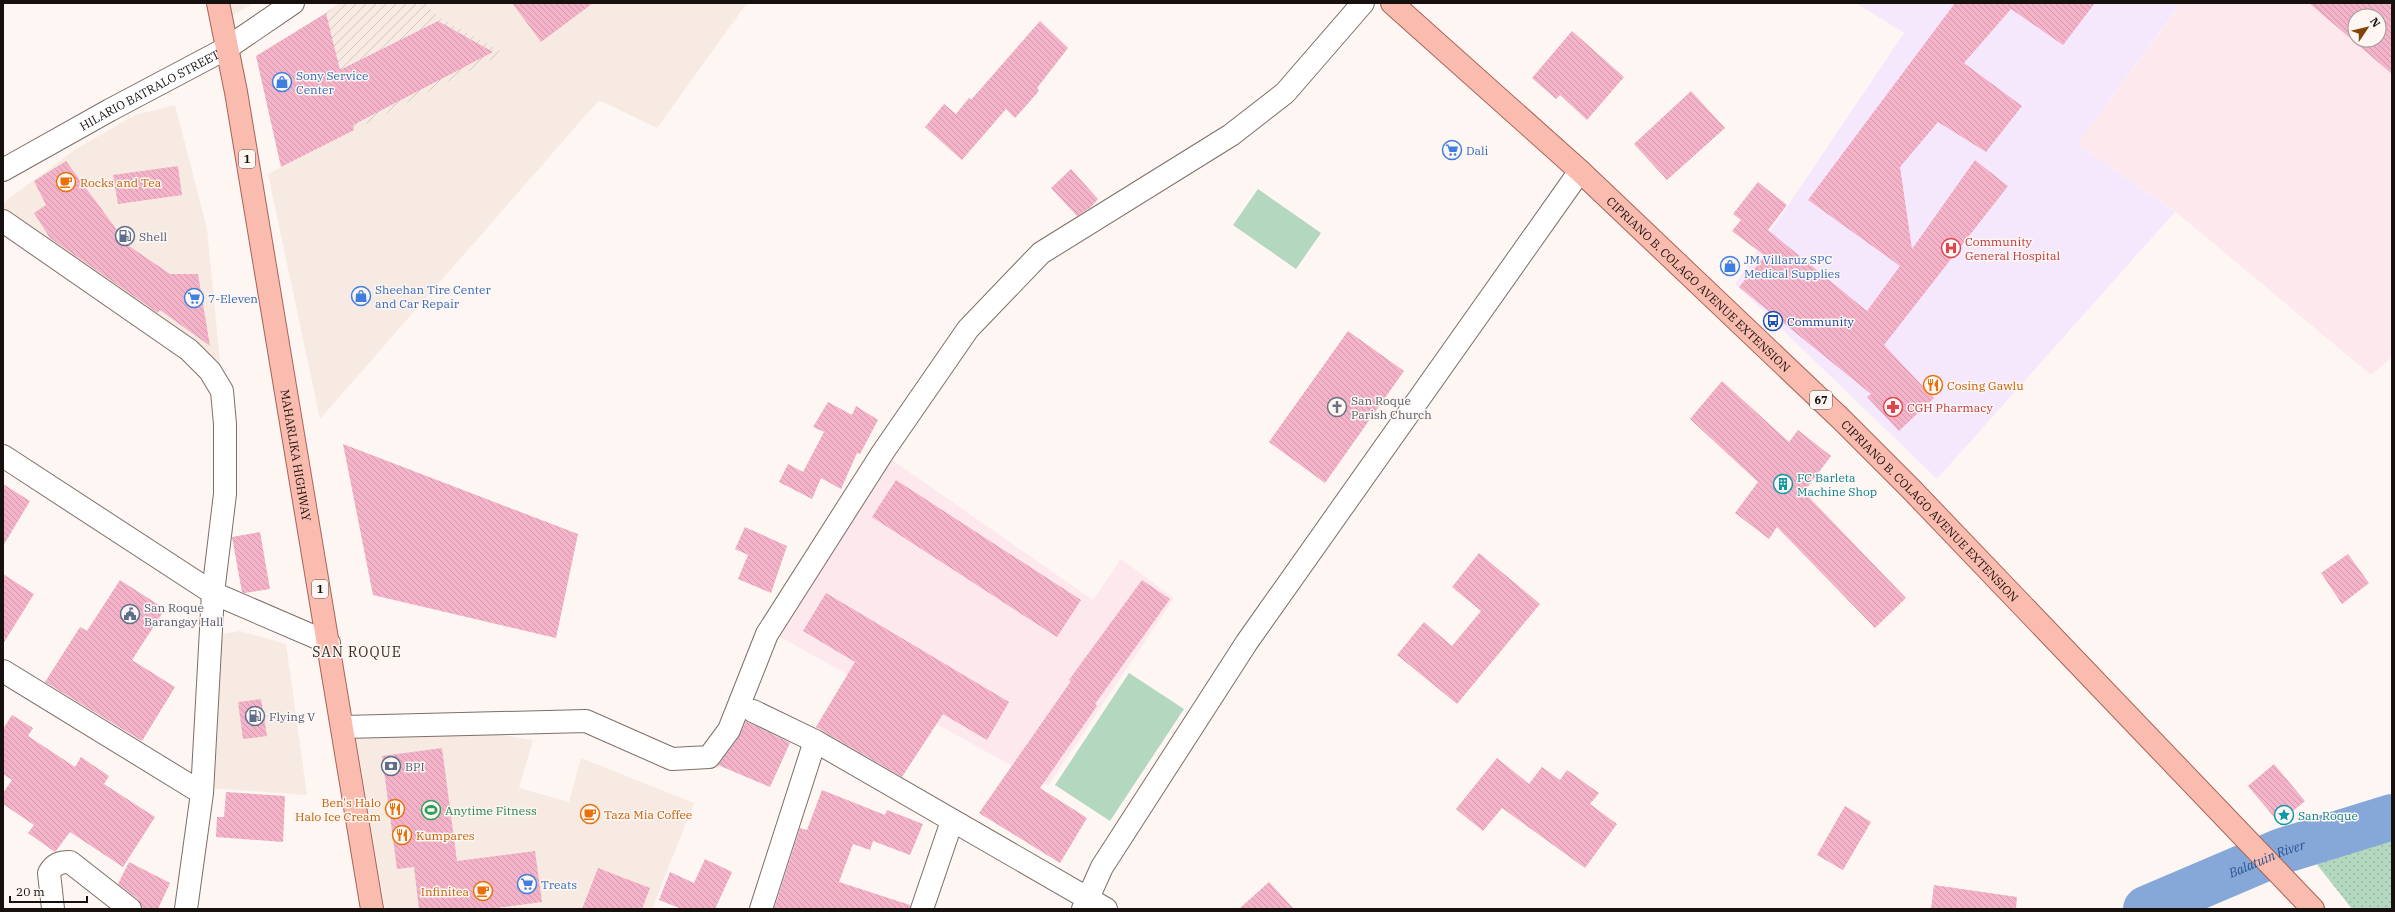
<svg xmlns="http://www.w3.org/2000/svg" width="2395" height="912" font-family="'IBM Plex Serif',serif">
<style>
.built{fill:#f7eae2}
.industrial{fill:url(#industrial-furrows)}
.education{fill:#fde8ed;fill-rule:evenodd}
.medical{fill:#f6e8fc}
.grass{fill:url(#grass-dots)}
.green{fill:#b4d7c0}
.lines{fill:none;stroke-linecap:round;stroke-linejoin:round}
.river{stroke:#86a8d9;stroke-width:46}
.building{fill:url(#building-back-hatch);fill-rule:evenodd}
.minor-casing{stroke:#7d6f67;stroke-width:24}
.tertiary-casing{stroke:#7d6f67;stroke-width:24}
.primary-casing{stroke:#a96356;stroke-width:24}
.minor{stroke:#fff;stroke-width:22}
.tertiary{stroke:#fff;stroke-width:22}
.primary{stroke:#fbbcb0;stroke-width:22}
.labels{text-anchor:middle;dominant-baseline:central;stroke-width:3;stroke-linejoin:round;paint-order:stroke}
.shield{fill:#fdf6f3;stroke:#5b5653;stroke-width:1}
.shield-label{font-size:11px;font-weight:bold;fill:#16110e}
.shop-label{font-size:12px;fill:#366cbe;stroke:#fdf6f3;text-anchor:start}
.street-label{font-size:12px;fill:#16110e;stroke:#fdf6f3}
.food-label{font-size:12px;fill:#c56008;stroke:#fdf6f3;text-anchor:start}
.service-label{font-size:12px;fill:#4e5e75;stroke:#fdf6f3;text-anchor:start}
.health-label{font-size:12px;fill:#be3a42;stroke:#fdf6f3;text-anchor:start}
.transit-label{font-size:12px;fill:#164399;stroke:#fdf6f3;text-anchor:start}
.worship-label{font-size:12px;fill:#5b616d;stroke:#fdf6f3;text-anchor:start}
.culture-label{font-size:12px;fill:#0d838f;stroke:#fdf6f3;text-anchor:start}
.leisure-label{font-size:12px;fill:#27864d;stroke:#fdf6f3;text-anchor:start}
.water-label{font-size:13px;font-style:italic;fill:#27538f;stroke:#fdf6f3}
.quarter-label{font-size:14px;letter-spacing:1px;fill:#382c25;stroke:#fdf6f3}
</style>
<defs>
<pattern id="industrial-furrows" width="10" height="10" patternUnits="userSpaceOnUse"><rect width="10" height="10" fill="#f7eae2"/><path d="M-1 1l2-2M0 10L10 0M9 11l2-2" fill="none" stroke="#d3c8c1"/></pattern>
<pattern id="grass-dots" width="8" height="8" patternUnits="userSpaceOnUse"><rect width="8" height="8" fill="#b4d7c0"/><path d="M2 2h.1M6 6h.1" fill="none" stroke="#9ab8a4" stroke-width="1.8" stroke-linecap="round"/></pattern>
<pattern id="building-back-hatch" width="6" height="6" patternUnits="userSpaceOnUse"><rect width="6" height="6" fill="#f4b3c9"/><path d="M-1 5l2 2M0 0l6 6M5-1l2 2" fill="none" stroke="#d099ab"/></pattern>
</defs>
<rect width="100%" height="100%" fill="#fdf6f3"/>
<path class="built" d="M226,3h28l-26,15z
M425,3h322l-90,125 -58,-28 -279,319 -52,-245 235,-121 -61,-34z
M175,105l32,124 13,133 -217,-153v-6l73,-54 59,-34z
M240,631l46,13 21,151 -100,-7 16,-154z
M355,731l146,4 32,5 -14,48 50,14 12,-44 113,45 -42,106h-267z"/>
<path class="industrial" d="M339,3h86l17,16 62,34 -150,77 -28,-117z"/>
<path class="education" d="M2173,3h219v354l-21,18 -195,-163 -99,-68 101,-136zM2355,16h24v24h-24z
M889,458l204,142 28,-41 53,39 -126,188 -275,-153z"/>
<path class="medical" d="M1856,3h317l5,4 -101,137 98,68 -238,267 -202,-195 169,-251z"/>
<path class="grass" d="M2392,826v83h-40l-41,-52z"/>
<path class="green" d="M1258,189l63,44 -25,36 -63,-44z
M1129,673l55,36 -74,112 -55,-36z"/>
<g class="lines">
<path class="river" id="s1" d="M2146,909l136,-58 110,-34"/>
</g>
<path class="building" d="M512,3h81l-52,39z
M1955,3h140l-32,42 -52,-36 -47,54 58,43 -36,46 -48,-30 -38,45 12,82 63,-89 33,26 -124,159 50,53 -35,33 -32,-34 4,-3 -132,-107 26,-31 -33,-25 9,-11 -8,-6 25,-32 29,23 -19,25 99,81 33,-45 -92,-66z
M2309,3h83v71zM2355,16h24v24h-24z
M326,13l14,57 98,-49 55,31 -140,73 1,5 -73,37 -25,-111z
M1040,21l28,27 -31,40 2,3 -24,27 -9,-9 -44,51 -37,-33 19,-23 12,10 13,-16 2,2z
M1572,31l52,46 -37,43 -27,-25 -4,4 -24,-21z
M1691,91l34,37 -58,52 -33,-36z
M66,161l51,69 -1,7 54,37h28l12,72 -50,-36 -2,3 -108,-75 -16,-25 12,-8 -12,-24z
M178,166l4,29 -64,9 -5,-29z
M1071,169l27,30 -7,8 -14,9 -26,-28z
M1348,331l56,40 -79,112 -56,-41z
M1722,381l67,61 9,-12 33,26 -27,36 102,106 -31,30 -98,-101 -8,12 -34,-26 23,-31 -68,-63z
M828,402l24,13 4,-9 22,14 -18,34 -3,-1 -16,36 -20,-11 -9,21 -33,-17 9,-18 15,8 21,-40 -11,-5z
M343,444l235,90 -22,104 -183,-43z
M896,480l185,120 -24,37 -185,-120z
M3,484l27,17 -27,45z
M745,527l42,19 -16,47 -33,-14 10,-24 -13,-6z
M260,532l10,57 -25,4 -3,-1 -10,-55z
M1479,553l61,51 -83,100 -60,-49 27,-33 28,24 29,-35 -29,-24z
M2348,554l21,29 -27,21 -21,-31z
M3,574l31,20 -31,50z
M120,580l45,29 -33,51 43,27 -33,54 -97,-59 35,-55 7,4z
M1142,580l28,19 -75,105 2,2 -57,82 47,30 -27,45 -81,-50 92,-132 -2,-1z
M826,593l183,109 -22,38 -44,-26 -41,63 -86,-50 39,-65 -52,-31z
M261,699l6,37 -24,3 -5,-37z
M12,715l21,13 -5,8 47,31 6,-10 28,19 -5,8 51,33 -32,50 -53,-35 -15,20 -27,-19 6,-8 -31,-21v-11l9,-13 -9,-6v-45z
M746,721l44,22 -20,44 -52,-22 21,-28z
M442,748l15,113 78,-10 7,51 -53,7h-70l-5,-42 -17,2 -15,-113z
M1497,758l32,26 13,-17 18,13 7,-10 32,23 -9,11 27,20 -32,44 -83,-60 -19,23 -27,-22z
M2274,764l31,37 -26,22 -31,-37z
M822,790l63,25 2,-5 36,14 -13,31 -37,-14 -3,9 -17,-6 -14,38 71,23v4h-136l26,-81 7,2z
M226,792l59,4 -2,46 -67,-5 1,-20h7z
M1845,806l26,16 -28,48 -26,-15z
M705,859l27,13 -17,37h-33l-23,-9 11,-28 24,11z
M129,862l41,21 -12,26h-16l-4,-10 -20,-15z
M598,868l52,20 -8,21h-60z
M1269,882l25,27h-55z
M1934,885l83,12 -1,12h-85z"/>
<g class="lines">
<defs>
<path id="minor" d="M3,221l186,129 21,21 12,20 3,33v70l-12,99 -11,200 -16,116
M3,456l210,137 116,50
M3,671l199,122
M753,711l62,30 291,168
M343,727l243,-6 86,38 37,-2 20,-27 38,-96 116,-182 85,-123 73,-76 190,-118 54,-42 78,-90
M53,909l-4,-36c5,-9 11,-11 21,-11l60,47
M761,909l54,-168
M922,909l30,-88
M1083,909l19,-42 145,-225 333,-471"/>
<g id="tertiary">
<path id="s2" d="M3,170l107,-60 117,-62 66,-45"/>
</g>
<g id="primary">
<path id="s3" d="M218,3l18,89 136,817"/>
<path id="s4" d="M1392,3l188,168 261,248 70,70 402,420"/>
</g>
</defs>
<use href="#minor" class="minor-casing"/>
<use href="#tertiary" class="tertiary-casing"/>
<use href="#primary" class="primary-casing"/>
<use href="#minor" class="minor"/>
<use href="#tertiary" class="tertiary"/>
<use href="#primary" class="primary"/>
</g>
<defs>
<symbol id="shop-ring" viewBox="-11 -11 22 22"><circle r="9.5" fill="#fdf6f3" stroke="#3f7fe0" stroke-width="1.5"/><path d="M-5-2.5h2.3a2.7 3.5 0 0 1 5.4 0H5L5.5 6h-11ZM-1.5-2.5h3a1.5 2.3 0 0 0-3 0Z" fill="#3f7fe0"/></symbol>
<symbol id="supermarket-ring" viewBox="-11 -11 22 22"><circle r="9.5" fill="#fdf6f3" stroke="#3f7fe0" stroke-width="1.5"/><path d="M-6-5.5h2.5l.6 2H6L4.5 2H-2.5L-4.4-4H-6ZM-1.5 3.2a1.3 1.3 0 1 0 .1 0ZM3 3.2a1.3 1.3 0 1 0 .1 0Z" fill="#3f7fe0"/></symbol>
<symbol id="cafe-ring" viewBox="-11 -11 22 22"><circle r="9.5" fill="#fdf6f3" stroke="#e8710a" stroke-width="1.5"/><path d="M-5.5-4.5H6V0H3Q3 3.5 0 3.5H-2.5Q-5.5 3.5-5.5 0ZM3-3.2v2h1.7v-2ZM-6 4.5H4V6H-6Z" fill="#e8710a"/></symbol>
<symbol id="fuel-ring" viewBox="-11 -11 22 22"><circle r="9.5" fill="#fdf6f3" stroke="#5c6f8a" stroke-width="1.5"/><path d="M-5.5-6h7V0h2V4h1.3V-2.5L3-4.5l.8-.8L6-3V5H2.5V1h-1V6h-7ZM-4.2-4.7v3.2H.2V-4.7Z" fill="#5c6f8a"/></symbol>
<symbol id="hospital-ring" viewBox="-11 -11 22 22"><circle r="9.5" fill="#fdf6f3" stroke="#e0444e" stroke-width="1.5"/><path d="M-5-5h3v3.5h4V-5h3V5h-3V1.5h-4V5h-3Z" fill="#e0444e"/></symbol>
<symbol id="bus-ring" viewBox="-11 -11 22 22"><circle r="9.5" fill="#fdf6f3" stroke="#1a4fb4" stroke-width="1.5"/><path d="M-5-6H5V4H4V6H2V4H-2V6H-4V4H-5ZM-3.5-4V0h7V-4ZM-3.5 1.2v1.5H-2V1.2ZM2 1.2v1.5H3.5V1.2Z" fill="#1a4fb4"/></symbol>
<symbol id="restaurant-ring" viewBox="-11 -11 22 22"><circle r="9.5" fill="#fdf6f3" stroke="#e8710a" stroke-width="1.5"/><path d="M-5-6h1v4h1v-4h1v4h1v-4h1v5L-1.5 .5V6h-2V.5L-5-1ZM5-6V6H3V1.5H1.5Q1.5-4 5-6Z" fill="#e8710a"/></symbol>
<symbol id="church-ring" viewBox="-11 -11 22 22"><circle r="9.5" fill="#fdf6f3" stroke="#6b7280" stroke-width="1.5"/><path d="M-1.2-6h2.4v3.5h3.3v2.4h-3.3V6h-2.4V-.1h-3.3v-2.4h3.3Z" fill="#6b7280"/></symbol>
<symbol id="pharmacy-ring" viewBox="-11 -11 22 22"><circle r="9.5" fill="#fdf6f3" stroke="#e0444e" stroke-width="1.5"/><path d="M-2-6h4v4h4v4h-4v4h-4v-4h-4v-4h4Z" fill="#e0444e"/></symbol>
<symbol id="building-ring" viewBox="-11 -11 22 22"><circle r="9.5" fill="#fdf6f3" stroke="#0f9aa8" stroke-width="1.5"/><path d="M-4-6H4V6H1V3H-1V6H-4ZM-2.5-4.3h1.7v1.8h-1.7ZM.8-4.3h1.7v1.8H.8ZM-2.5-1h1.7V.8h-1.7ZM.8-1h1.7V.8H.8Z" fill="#0f9aa8"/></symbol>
<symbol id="civic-ring" viewBox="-11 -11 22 22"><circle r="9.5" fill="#fdf6f3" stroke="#5c6f8a" stroke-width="1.5"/><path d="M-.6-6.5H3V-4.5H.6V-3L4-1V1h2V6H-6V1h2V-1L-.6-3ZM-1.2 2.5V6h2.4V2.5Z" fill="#5c6f8a"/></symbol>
<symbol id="bank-ring" viewBox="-11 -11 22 22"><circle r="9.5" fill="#fdf6f3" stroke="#5c6f8a" stroke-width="1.5"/><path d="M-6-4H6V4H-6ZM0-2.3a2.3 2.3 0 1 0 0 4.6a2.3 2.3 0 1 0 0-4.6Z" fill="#5c6f8a"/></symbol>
<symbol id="stadium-ring" viewBox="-11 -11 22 22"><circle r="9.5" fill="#fdf6f3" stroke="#2e9e5b" stroke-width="1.5"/><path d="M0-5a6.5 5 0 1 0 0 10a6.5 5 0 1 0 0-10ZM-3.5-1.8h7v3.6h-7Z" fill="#2e9e5b"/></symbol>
<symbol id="sight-ring" viewBox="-11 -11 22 22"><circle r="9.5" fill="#fdf6f3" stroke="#0f9aa8" stroke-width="1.5"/><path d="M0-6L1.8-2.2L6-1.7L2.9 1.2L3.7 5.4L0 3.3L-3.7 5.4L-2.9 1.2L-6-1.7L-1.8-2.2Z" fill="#0f9aa8"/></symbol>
</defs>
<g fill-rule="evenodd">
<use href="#shop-ring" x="271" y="71" width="22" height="22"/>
<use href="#supermarket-ring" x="1441" y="139" width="22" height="22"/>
<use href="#cafe-ring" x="55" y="171" width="22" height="22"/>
<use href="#fuel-ring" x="114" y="225" width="22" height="22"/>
<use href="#hospital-ring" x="1940" y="237" width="22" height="22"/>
<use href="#shop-ring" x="1719" y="255" width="22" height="22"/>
<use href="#shop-ring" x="350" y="285" width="22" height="22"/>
<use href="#supermarket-ring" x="183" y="287" width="22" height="22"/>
<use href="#bus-ring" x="1762" y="310" width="22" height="22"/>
<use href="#restaurant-ring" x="1922" y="374" width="22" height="22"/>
<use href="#church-ring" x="1326" y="396" width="22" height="22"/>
<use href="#pharmacy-ring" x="1882" y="396" width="22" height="22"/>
<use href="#building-ring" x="1772" y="473" width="22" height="22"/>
<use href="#civic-ring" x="119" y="603" width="22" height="22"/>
<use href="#fuel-ring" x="244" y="705" width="22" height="22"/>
<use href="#bank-ring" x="380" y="755" width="22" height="22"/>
<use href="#restaurant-ring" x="384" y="798" width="22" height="22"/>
<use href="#stadium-ring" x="420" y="799" width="22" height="22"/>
<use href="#cafe-ring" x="579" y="803" width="22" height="22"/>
<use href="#sight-ring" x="2273" y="804" width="22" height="22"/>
<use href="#restaurant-ring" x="391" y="824" width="22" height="22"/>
<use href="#supermarket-ring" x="516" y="873" width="22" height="22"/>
<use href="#cafe-ring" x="472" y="880" width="22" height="22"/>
</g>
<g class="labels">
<g class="shield">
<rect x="239" y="150" width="16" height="18" rx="3"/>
<rect x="1810" y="391" width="22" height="18" rx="3"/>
<rect x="312" y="580" width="16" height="18" rx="3"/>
</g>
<g class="shield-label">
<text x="247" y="159">1</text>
<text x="1821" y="400">67</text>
<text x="320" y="589">1</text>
</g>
<g class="shop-label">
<text x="296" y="75">Sony Service<tspan x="296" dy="14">Center</tspan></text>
<text x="1466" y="150">Dali</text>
<text x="1744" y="259">JM Villaruz SPC<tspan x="1744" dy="14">Medical Supplies</tspan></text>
<text x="375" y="289">Sheehan Tire Center<tspan x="375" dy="14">and Car Repair</tspan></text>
<text x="208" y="298">7-Eleven</text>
<text x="541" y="884">Treats</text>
</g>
<g class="street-label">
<text stroke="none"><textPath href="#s2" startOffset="167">HILARIO BATRALO STREET</textPath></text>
<text stroke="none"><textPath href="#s4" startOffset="416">CIPRIANO B. COLAGO AVENUE EXTENSION</textPath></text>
<text stroke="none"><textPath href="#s3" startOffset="459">MAHARLIKA HIGHWAY</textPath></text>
<text stroke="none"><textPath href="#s4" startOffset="740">CIPRIANO B. COLAGO AVENUE EXTENSION</textPath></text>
</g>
<g class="food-label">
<text x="80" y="182">Rocks and Tea</text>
<text x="1947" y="385">Cosing Gawlu</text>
<text x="381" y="802" text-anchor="end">Ben's Halo<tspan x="381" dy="14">Halo Ice Cream</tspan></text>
<text x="604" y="814">Taza Mia Coffee</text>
<text x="416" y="835">Kumpares</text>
<text x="469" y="891" text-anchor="end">Infinitea</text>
</g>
<g class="service-label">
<text x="139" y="236">Shell</text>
<text x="144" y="607">San Roque<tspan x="144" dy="14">Barangay Hall</tspan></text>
<text x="269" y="716">Flying V</text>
<text x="405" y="766">BPI</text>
</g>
<g class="health-label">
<text x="1965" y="241">Community<tspan x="1965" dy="14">General Hospital</tspan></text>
<text x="1907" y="407">CGH Pharmacy</text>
</g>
<g class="transit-label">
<text x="1787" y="321">Community</text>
</g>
<g class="worship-label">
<text x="1351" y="400">San Roque<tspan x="1351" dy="14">Parish Church</tspan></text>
</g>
<g class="culture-label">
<text x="1797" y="477">FC Barleta<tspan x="1797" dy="14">Machine Shop</tspan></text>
<text x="2298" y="815">San Roque</text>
</g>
<g class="leisure-label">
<text x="445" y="810">Anytime Fitness</text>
</g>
<g class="water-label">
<text stroke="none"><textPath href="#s1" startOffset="131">Balatuin River</textPath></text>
</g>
<g class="quarter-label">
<text x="357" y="652">SAN ROQUE</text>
</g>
</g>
<rect width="2395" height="912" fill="none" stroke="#16110e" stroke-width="8"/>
<g transform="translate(2367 28) rotate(55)"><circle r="19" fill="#fdf6f3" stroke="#a19a97"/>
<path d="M0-3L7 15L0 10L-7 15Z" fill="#824404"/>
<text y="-6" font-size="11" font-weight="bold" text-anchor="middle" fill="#16110e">N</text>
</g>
<path d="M10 896v6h77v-6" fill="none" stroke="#16110e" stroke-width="2"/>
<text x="16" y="896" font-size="12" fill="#16110e" stroke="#fdf6f3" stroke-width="3" paint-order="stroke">20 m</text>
</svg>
